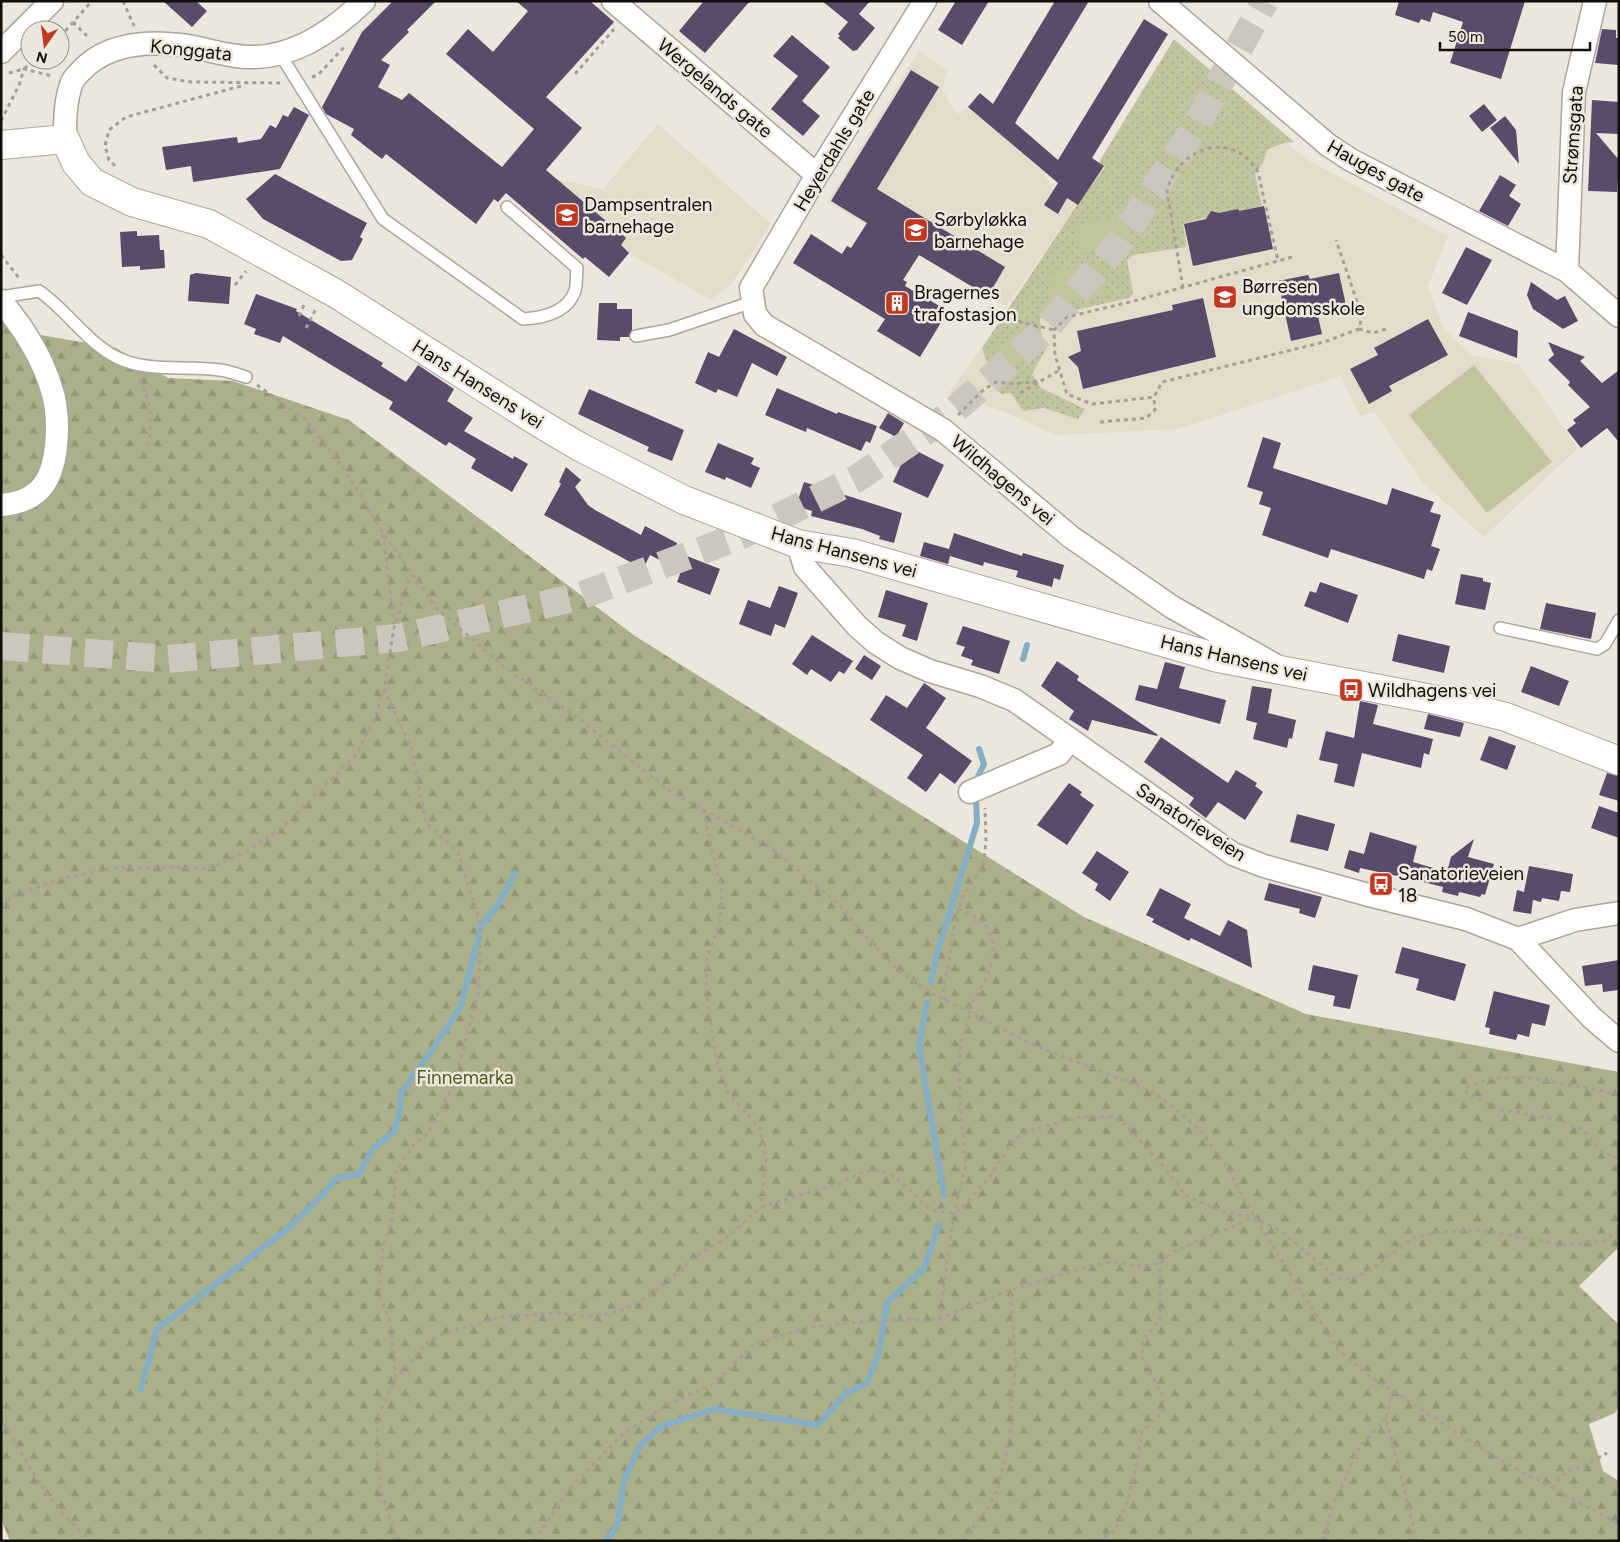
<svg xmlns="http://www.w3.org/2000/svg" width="1620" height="1542" font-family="Figtree,sans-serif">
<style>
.built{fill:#e3dcca}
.grass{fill:url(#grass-dots)}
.forest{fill:url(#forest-firs)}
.park{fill:#c0c59e}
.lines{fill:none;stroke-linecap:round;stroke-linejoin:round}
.stream{stroke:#85adc3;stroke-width:6}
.building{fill:#5b4b6a}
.primary-tunnel{stroke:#cbc7be;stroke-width:28;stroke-dasharray:28 14;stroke-linecap:butt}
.service-casing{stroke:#a9a59b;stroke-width:14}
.minor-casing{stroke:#a9a59b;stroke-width:25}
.secondary-casing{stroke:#a9a59b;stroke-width:30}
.path{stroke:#a39f97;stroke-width:3;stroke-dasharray:4 4;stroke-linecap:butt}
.service{stroke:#fff;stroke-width:11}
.minor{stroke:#fff;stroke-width:22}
.secondary{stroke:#fff;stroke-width:28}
.labels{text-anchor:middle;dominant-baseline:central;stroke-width:5;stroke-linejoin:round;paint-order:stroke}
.street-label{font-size:19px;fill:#110f0c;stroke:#ece7dd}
.poi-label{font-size:19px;fill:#110f0c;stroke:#ece7dd;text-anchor:start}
.park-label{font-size:19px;fill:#54591b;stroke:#ece7dd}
</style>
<defs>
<pattern id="grass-dots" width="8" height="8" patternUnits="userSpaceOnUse" patternTransform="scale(1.25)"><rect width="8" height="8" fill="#c0c59e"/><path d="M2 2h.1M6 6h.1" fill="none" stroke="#a4a887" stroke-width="1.8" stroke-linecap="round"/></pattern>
<pattern id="forest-firs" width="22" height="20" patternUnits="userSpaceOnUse" patternTransform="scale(1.25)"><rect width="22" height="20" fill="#abb08a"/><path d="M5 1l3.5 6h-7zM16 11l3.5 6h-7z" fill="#929676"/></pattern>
</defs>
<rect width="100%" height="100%" fill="#ece7dd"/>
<path class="built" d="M919,50l28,21 -5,18 15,25 13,-7 73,65 11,18 23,15 -71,102 -178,-105z
M1181,52l125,107 142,77 -20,50 16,43 27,26 48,9 59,84 -94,89 -61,-54 -48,-71 -15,4 -19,-40 -162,53 -123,6 -49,-22 -58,-20 60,-84z
M658,124l113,100 -41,62 -19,14 -82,-47 -41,1 -4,5 -55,-46 27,-34 47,10z"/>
<path class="grass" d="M1174,39l120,103 -11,1 -16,7 -4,12 -8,12 7,32 -23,5 -1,-2 -55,15 4,23 -54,8 -6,5 6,33 -4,5 -89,20 2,22 4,9 -14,25 9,14 44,21 -7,10 -34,-11 -21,3 -12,-18 -10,1 -5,-5 -14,-41 95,-143 28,-38 -6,-5z"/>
<path class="forest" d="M1,321l11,9 104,18 52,30 65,3 116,39 286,216 449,281 222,97 313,58v175l-40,39 40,39v81l-4,7 -26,11 14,47 16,10v60h-1609l-9,-22z"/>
<path class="park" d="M1126,215l5,28 -51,10 -6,-28z
M1100,263l6,30 -53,12 -7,-31z
M1028,337l6,22 -35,9 -6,-22z
M1474,365l78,97 -65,51 -78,-98z"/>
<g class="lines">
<path class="stream" d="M1023,659l4,-14
M976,781l8,-17 -5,-15
M931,982l5,-25 41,-134 -1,-24
M927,1003l-8,42 25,150
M141,1389l16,-60 130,-100 38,-36 10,-14 24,-5 14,-26 21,-16 6,-21 1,-18 30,-41 30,-46 20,-80 17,-21 17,-32
M605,1541l12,-14 7,-47 16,-34 20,-19 53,-18 105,16 27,-31 22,-11 12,-30 8,-50 37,-35 15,-43"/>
</g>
<path class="building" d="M163,1h33l11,10 -15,16z
M393,1h43l-29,29 2,2 -28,28 9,5 -12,22 24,13 7,-7 93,74 32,-38 -88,-75 22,-25 25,23 35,-41 -12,-10h74l24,21 -68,75 36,31 -36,42 80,68 -5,7 8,8 -20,24 -24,-20 -2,2 -77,-66 -8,9 -4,-3 -18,25 -90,-70 -4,5 -8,-6 -23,-18 3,-6 -28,-15 -4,-7 40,-75z
M704,1h46l-45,52 -26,-22z
M822,1h48l-11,13 16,14 -18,22 -4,1 -15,-13 2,-2 -2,-2 10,-12z
M956,1h33l-27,44 -24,-15z
M1055,1h34l-74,122 43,37 86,-141 24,15 -76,124 12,8 -26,39 -11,-7 -9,16 -14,-9 14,-22 -90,-76 12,-14 13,11z
M1399,1h126l-24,78 -51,-16 13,-41 -30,-10 -3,10 -9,-3 -2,4 -24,-8z
M1602,29l14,1v8h3v27l-24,-2z
M792,35l38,32 -28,34 18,15 -17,20 -32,-27 27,-33 -25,-20z
M911,70l28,17 -62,102 128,78 -17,29 -69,-41 -16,25 4,2 -2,4 43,25 -28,46 -43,-26 8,-12 -92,-56 18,-29 31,20 5,-8 4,2 16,-25 -36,-22z
M1592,100l27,2v32l-23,-1 23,27 -2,32 -29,-1z
M1484,104l13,16 -15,12 -13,-16z
M294,107l15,8 -29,54 -87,13 -2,-16 -25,4 -4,-23 75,-10 1,6 23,-4 9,-14 6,3 7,-13 5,2z
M1505,116l11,14 3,34 -29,-36z
M275,174l92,49 -7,14 3,2 -11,21 -11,1 -78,-42 -17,-20z
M1500,175l16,10 -7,11 12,8 -13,22 -29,-15z
M1264,206l9,43 -80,17 -9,-42 22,-5 5,-8 8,2 19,-4 1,2z
M137,231v5l22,-1 1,15h4l1,18 -25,2v-4l-18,1 -2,-35z
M1466,247l26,13 -25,45 -25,-12z
M196,273l35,4 -2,27 -41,-3 2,-26z
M1339,273l8,37 -29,6 4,18 -31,7 -13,-60 30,-6 2,4z
M1531,282l26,18 8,-4 13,25 -15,8 -30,-20 -6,-14z
M256,294l41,15 -1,2 87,52 -2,3 25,16 12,-17 36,24 -7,12 26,17 -9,13 49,28 1,-3 14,8 -16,28 -41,-24 5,-9 -27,-17 -3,4 -57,-37 4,-7 -110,-66 -3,7 -26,-9 2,-5 -12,-5z
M1203,298l13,59 -133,32 -5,-22 -10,-10 13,-6 -4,-20 96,-21 -1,-5z
M599,303h18v6h15v21l-3,7h-9v4l-23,-1z
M1468,312l50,19 -1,27 -58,-22z
M1428,319l20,36 -59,31 3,5 -23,13 -19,-35 28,-14 -4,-7z
M734,329l53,28 -10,19 -25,-13 -15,34 -19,-8 -2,4 -21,-10 13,-31 11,5z
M1548,342l37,15 -5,4 22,22 17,-13v72l-12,-14 -26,20 -14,-18 9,-7 -3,-3 17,-13 -22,-22 2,-3 -22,-22 6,-5z
M777,388l60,26 1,-2 39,14 -7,17 -4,-2 -5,10 -54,-23 -1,4 -41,-17z
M589,389l95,41 -12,31 -25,-10 2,-4 -71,-33z
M888,413l16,10 -8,14 -17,-9z
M1263,437l18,6 -8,25 114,37 5,-17 42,14 -4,10 11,3 -10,31 9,3 -8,22 -5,-2 -3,10 -93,-30 -3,9 -66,-23 9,-27 -12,-4 4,-12 -16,-5z
M718,443l36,15 -3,6 9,4 -9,20 -25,-11 -1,3 -20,-8z
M909,447l35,18 -16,33 -35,-16z
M566,467l15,13 -6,7 13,18 7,5 46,25 4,-9 32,17 -3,8 46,18 -10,26 -33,-13 4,-11 -31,-16 -7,14 -99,-54 17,-31 -2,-2z
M804,482l98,31 -8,30 -15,-4 1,-3 -18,-7 -51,-13 1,-5 -16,-5z
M954,533l68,23 1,-3 41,12 -4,15 -6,-2 -2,9 -36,-10 2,-6 -34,-9 -1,4 -33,-10 -2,8 -28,-8 4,-14 25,7z
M1461,574l22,4v3l8,2 -6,27 -30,-6z
M1320,582l38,13 -10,28 -44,-17 6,-15 6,2z
M779,586l19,7 -13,35 -10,-4 -4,12 -32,-12 9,-24 22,8z
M886,590l42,13 -11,38 -15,-5 4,-11 -28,-8z
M1546,603l50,10 -5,26 -51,-10z
M963,626l47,15 -11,33 -28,-9 2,-5 -12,-4 4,-9 -9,-3z
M1398,634l52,12 -6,27 -52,-12z
M812,635l41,26 -9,13 -5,-3 -8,11 -20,-13 -4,6 -15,-11z
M864,655l17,11 -9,14 -17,-11z
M1057,661l22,15 -2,4 81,55 -1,1 -65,-16 -4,11 -19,-12 5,-8 -33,-25z
M1165,662l20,5 -6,21 47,12 -6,24 -85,-24 4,-15 18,4z
M1531,666l38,15 -10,25 -38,-14z
M924,683l22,15 -20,30 46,33 -17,23 -15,-11 -14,19 -19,-14 16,-23 -53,-35 16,-25 21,13z
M1252,686l20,3 -4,24 28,7 -4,19 -3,-1 -2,10 -34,-9 4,-16 -11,-3z
M1360,701l18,4 -5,19 60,15 -4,16 -5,-2 -3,15 -59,-15 -8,34 -20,-5 4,-18 -19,-4 7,-29 28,7z
M1428,714l36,9 -4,14 -36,-8z
M1489,736l27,10 -9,24 -27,-10z
M1161,737l67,46 8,-13 21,13 -2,3 8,6 -18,28 -27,-18 -12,16 -17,-13 5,-7 -50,-36z
M1607,773l12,3v25l-20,-6z
M1069,783l13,9 -2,3 14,10 -27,40 -30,-20z
M1599,806l20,7v25l-28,-10z
M1297,814l38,10 -7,27 -38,-9z
M1370,832l47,14 -4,16 34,10 4,-15 23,-18 -6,18 26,7 -9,31 -3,-1 -2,3 -21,-5 -1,4 -16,-4 1,-5 -32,-8 -51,-11 -1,5 -15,-5 5,-18 15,4z
M1097,851l32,21 -19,29 -15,-11 3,-6 -16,-11z
M1529,866l44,8 -3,18 -9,-1 -2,10 -17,-3 -1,4 -8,-2 -2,14 -18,-3 4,-21 7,2z
M1269,883l53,14 -7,21 -16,-5 1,-4 -36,-9z
M1160,888l31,16 -7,14 36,18 8,-16 19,10 5,38 -61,-30 -2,3 -37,-19 2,-3 -8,-4z
M1402,947l64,17 -11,37 -39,-11 3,-11 -24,-6z
M1619,960v30l-16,2 -1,-8 -17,2 -3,-20z
M1313,965l45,10 -8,34 -17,-3 2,-10 -27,-6z
M1494,991l56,14 -5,21 -13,-3 -3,14 -11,-3 -2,6 -27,-6 1,-6 -5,-1z"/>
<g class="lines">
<path class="primary-tunnel" d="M1,646l167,13 230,-21 179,-41 163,-61 116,-57 92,-63 97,-86 76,-90 73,-111 71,-128"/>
<defs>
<path id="service" d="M280,54l103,165 140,100c20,-1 44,-6 52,-28 2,-7 1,-16 2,-23l-70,-61
M1,297l38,-6c28,19 48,52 79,67 32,15 68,7 102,12 8,1 17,4 26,7
M636,336l33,-6 83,-28
M1500,628l97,21 8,-5 14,-24"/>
<path id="minor" d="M613,1l204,174
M925,1l-108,174 -66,113 4,26 9,11 179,105 128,107 101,70 101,57
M1160,1l168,144 23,15 216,111 52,45
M1,52l51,-51
M65,139c0,-20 0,-38 7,-57 2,-4 6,-8 9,-11 25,-27 65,-30 99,-26 25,3 50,13 75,12 42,-1 80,-28 109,-56
M1567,271l7,-179 21,-91
M1,301c22,26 40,54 50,86 9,27 10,85 -14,105 -10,9 -23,12 -36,13
M798,544l7,23 52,59 18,16 25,16 30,13 50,15 34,14 219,154 31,12 101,28 101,25 52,20 74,79 27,23
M970,792l89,-38 11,-15
M1518,939l57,-19 44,-7"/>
<path id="secondary" d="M1,145l64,-6 11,24 16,19 40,20 77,22 126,69 206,131 39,23 104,53 114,44 54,9 366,105 219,42 69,17 113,44"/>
</defs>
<use href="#service" class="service-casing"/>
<use href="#minor" class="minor-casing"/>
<use href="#secondary" class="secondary-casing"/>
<path class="path" d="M123,1l11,25
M73,22l14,14
M60,37l32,-36
M154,65l13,13 24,4 89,1
M9,73l15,-4 10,-9
M575,74l39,-45
M312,77l6,-2 27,-29
M1,121l18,-36 5,-16 28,7
M115,166l-6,-6 -4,-14 4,-16 17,-13 119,-32
M1,255l18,23
M1292,257l-162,45 -63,15 -13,13 1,25 12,39 25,10 62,-7 8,-15 162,-40 35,-13 3,-13 -26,-76
M235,285l11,-14
M1183,288l-16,-97c10,-43 65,-63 91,-19l20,89
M989,307l32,15 33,8
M299,316l6,-13
M306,328l10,-19
M1359,329l14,4 13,-4
M140,380c12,22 11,40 9,65
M257,385l49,35 35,44 42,69 54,76 66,57 76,53 91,72 101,57 65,54 57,64 38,27 103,52 121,48 44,36 26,35 30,54 84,133 32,26 129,83 119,64
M1020,393l40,-23
M958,415l24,-24 14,-9 17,2 27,-3
M1100,422l46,-4 9,-8 -1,-13
M383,534l11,90
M384,689l27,58 15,76 32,29 23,74 -3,69 -26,93 -25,46 -13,10 -17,25 -5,51 -9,26 -4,47 11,29 6,57
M703,810l19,82 -2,31 -13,35 -1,34 10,66 11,33 33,38 6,31 -5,47
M1,906l11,-9 47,-18 54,-11 59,-1 37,2 35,-16 39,-26 74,-73 18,-37 9,-28 10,-61 17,-54
M958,909c58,19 33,67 8,103
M945,1000l-2,-15 5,-17 7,-50 7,-20 21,-31 3,-26 -1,-33
M1619,1094l-93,-17 -35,1 -26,10 1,4 35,18 59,10 23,10 18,21 18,8
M939,1319l15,-106 12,-49 -5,-47 -2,-46 2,-28 9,-29
M1393,1390l-7,28 31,123
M1,1417c24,44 51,93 91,124
M1552,1488l13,-16 19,-6 23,-13
M399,1541l-7,-14 -11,-38 -4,-36v-36l19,-38 31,-36 19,-10 54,-16 58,-4 29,3 21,-2 21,-7 23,-13 46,-39 28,-17 35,-31 80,-24 19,-10 15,-3 12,3 12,7 28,27 12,5 15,1 8,-5 27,-30 25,-39 20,-10 45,-12h32l12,5 42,46 21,28 33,14 36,8 26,13 56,47 14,1 15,-6 47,-35 26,-6 41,-2 85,15 40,-4 14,-12
M534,1541l35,-52 54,-55 47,-31 40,-17 44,-41 51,-17 43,-5 62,-4 16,2 13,-2 71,-29 87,-26 17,-2 26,4 20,-3 14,-12 80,-33
M963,1541l25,-33 9,-18 8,-32 7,-35 -1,-20 5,-38 -6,-75
M1097,1541c4,-3 10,-5 14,-8 17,-16 28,-78 31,-102l21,-19v-15l-21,-40 1,-18 17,-18v-58
M1324,1541l8,-34 28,-61 26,-28"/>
<use href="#service" class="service"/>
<use href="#minor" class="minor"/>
<use href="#secondary" class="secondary"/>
</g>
<defs>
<symbol id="school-square" viewBox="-11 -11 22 22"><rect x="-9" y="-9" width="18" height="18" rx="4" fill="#c33720" stroke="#ece7dd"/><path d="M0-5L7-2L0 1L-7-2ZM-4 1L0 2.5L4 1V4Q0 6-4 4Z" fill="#fff"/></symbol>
<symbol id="building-square" viewBox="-11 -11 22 22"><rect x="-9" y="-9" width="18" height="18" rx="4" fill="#c33720" stroke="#ece7dd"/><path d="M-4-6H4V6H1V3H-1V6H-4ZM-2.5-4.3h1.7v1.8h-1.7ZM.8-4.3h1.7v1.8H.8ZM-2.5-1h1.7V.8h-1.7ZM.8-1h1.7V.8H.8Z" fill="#fff"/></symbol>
<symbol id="bus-square" viewBox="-11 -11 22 22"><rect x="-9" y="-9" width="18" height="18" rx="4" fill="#c33720" stroke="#ece7dd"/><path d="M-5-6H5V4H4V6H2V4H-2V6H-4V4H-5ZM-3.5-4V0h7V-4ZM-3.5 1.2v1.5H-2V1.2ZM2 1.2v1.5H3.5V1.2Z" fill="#fff"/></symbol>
</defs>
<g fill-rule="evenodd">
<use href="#school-square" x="553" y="201" width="28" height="28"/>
<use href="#school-square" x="902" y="216" width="28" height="28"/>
<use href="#school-square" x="1211" y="283" width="28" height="28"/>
<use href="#building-square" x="883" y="289" width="28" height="28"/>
<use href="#bus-square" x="1337" y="676" width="28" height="28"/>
<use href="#bus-square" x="1367" y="870" width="28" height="28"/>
</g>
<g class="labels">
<g class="street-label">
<text transform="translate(191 50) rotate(6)">Konggata</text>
<text transform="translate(715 88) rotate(40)">Wergelands gate</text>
<text transform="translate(1573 135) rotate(-86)">Strømsgata</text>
<text transform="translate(834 150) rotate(-59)">Heyerdahls gate</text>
<text transform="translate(1376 171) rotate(29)">Hauges gate</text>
<text transform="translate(478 384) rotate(32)">Hans Hansens vei</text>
<text transform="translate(1003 480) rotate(40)">Wildhagens vei</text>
<text transform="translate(844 552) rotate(15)">Hans Hansens vei</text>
<text transform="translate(1234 658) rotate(13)">Hans Hansens vei</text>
<text transform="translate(1191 822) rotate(33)">Sanatorieveien</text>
</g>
<g class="poi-label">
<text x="584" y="204">Dampsentralen<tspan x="584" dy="22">barnehage</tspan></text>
<text x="934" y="219">Sørbyløkka<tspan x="934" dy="22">barnehage</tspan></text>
<text x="1242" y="286">Børresen<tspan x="1242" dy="22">ungdomsskole</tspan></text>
<text x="914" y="292">Bragernes<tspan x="914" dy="22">trafostasjon</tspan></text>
<text x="1368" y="690">Wildhagens vei</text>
<text x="1398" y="873">Sanatorieveien<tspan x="1398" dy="22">18</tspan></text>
</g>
<g class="park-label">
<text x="465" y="1077">Finnemarka</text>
</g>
</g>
<rect width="1620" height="1542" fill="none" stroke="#110f0c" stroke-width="5"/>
<g transform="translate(45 45) rotate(194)"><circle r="24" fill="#ece7dd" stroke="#949189"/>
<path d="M0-4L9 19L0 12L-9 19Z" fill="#c33720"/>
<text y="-8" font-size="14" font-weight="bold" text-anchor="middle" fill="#110f0c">N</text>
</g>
<path d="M1440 42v8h150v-8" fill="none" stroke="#110f0c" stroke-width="2.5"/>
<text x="1448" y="42" font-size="15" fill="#110f0c" stroke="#ece7dd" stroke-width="4" paint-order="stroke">50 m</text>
</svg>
